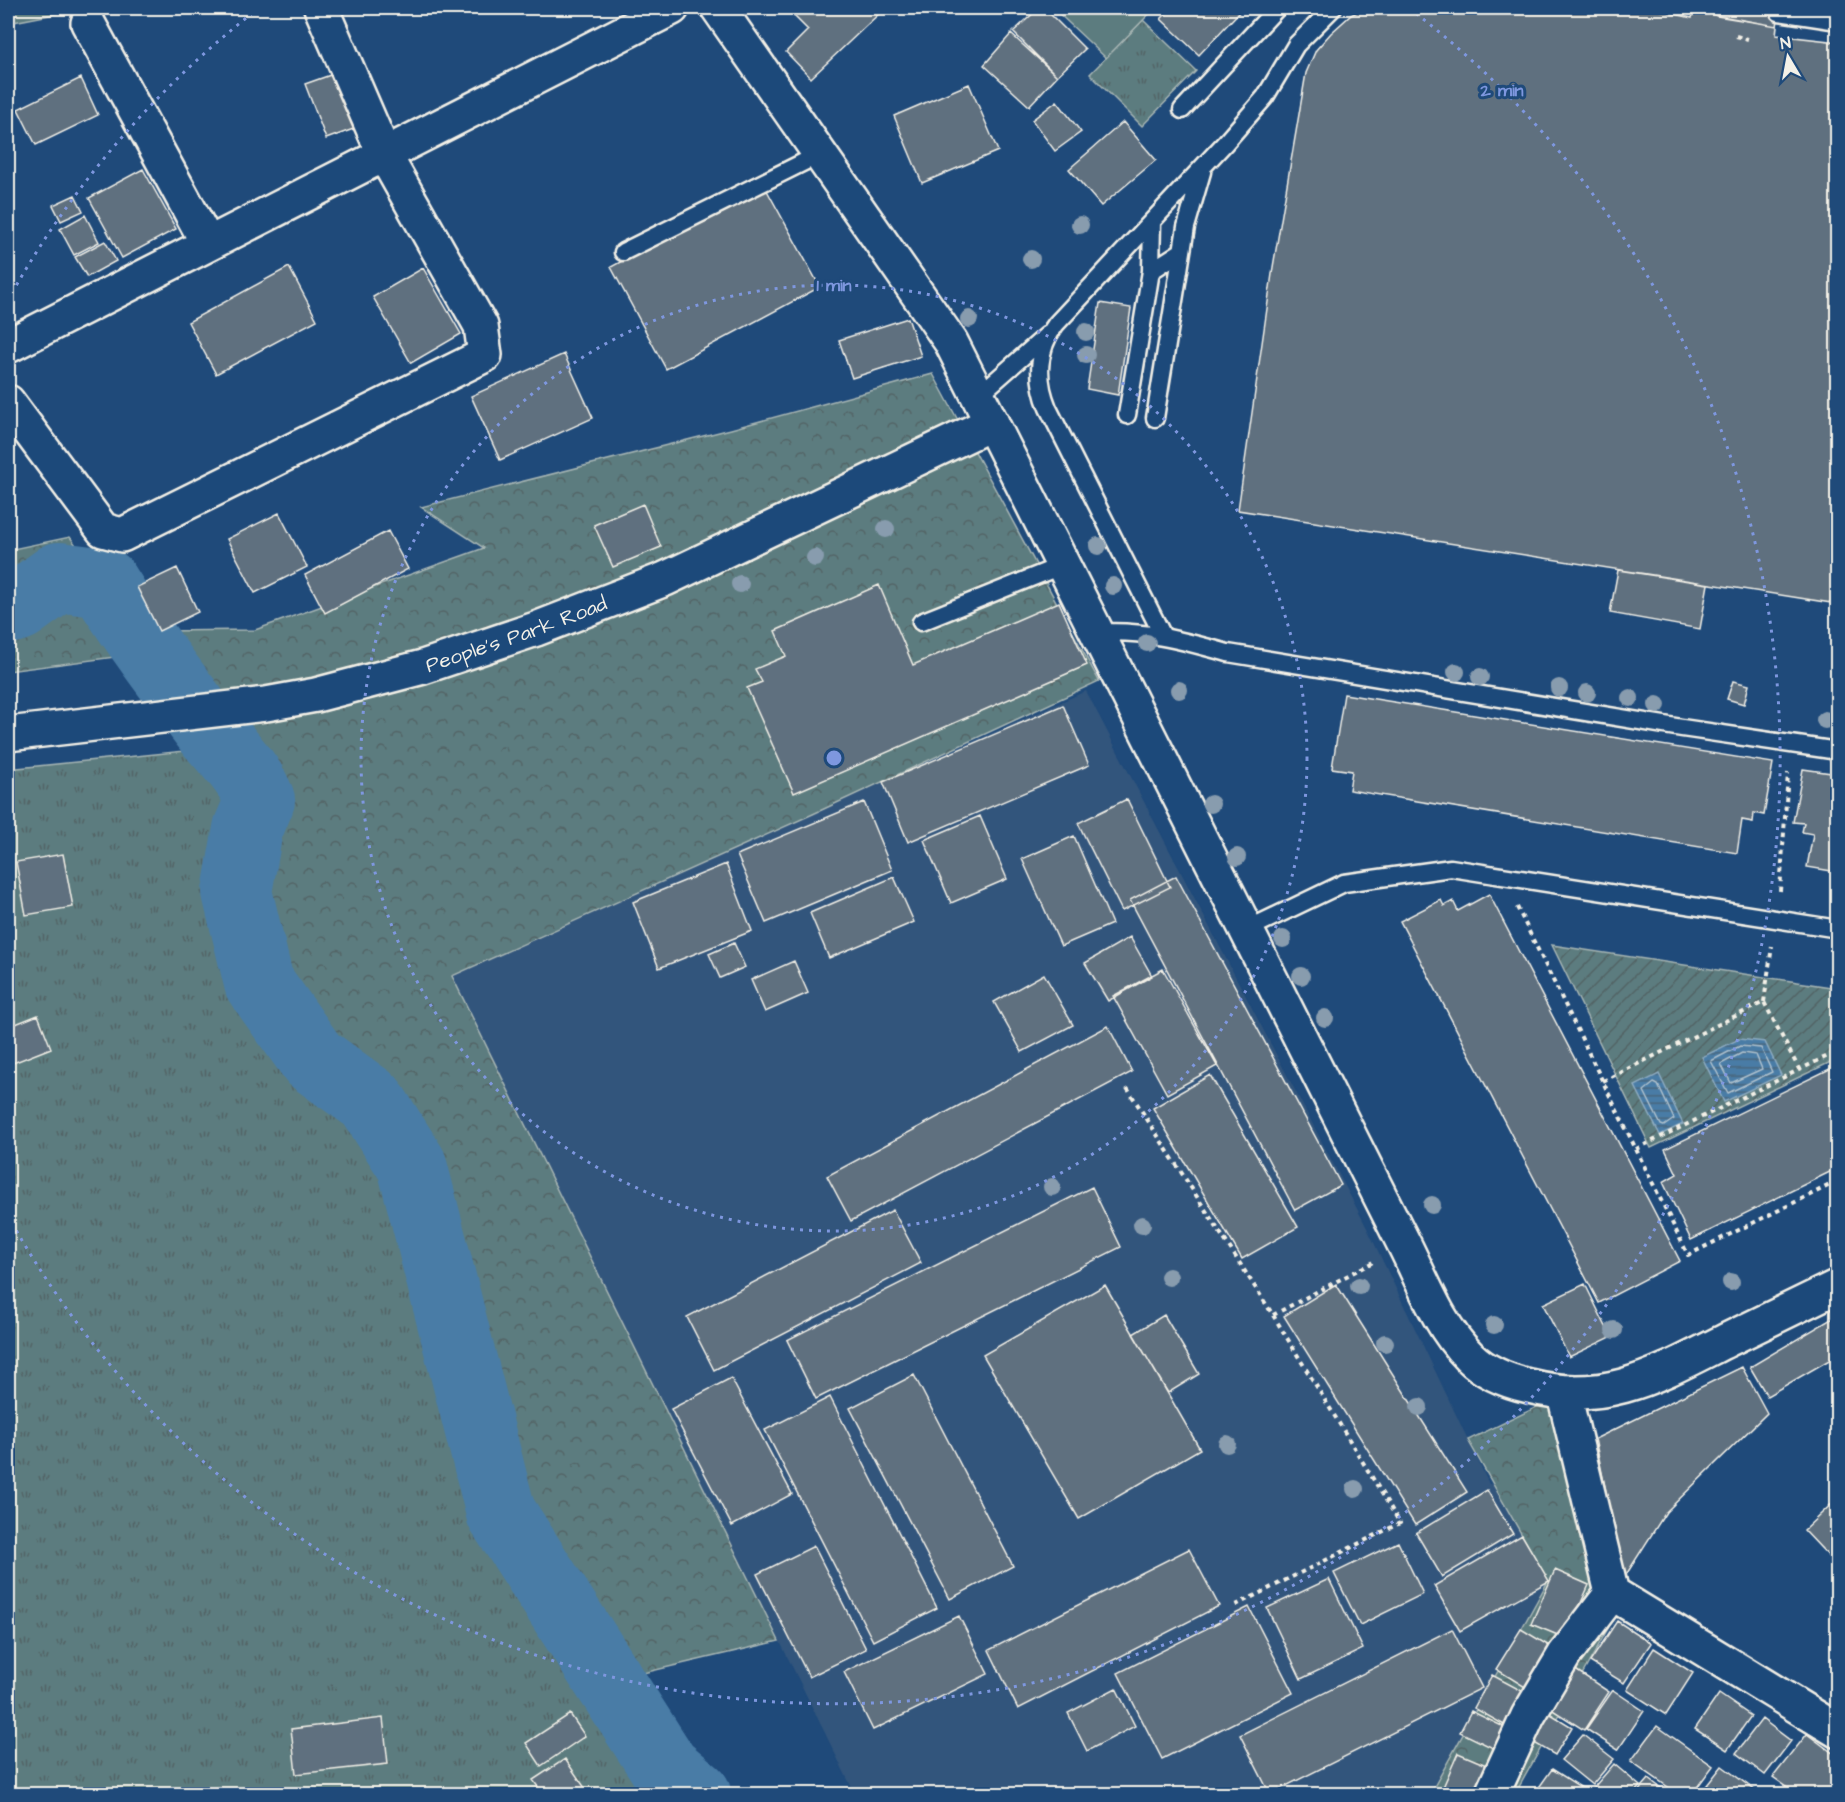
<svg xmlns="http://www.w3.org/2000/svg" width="1845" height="1802" font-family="'Architects Daughter',sans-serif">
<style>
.built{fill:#32557c}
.grass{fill:url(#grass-tufts);stroke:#a8b6b4;stroke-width:1.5}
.forest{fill:url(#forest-crowns);stroke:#a8b6b4;stroke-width:1.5}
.garden{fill:url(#garden-furrows);stroke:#a8b6b4;stroke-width:1.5}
.pitch{fill:#5b7b7f;stroke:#a8b6b4;stroke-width:1.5}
.water{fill:url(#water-rules);stroke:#8dabc0;stroke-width:1.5}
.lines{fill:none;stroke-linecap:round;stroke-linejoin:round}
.shore{stroke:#b0c2ce;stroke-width:1.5}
.river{stroke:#497ca6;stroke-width:70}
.building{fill:#5e6f7f;stroke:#f4f1e8;stroke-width:1.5}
.lane-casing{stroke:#f4f1e8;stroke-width:21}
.street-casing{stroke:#f4f1e8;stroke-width:38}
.secondary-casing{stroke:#f4f1e8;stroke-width:38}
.path{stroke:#f4f1e8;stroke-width:4;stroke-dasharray:4.5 4.5;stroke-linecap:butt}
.lane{stroke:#1f4a7a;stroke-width:16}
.street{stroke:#1f4a7a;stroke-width:33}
.secondary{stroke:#1f4a7a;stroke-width:33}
.tree{fill:#889cae}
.ring{fill:none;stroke:#7e97df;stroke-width:3;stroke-dasharray:3 6}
.labels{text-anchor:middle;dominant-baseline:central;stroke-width:6;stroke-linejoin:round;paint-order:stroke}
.street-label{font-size:21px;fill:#f4f1e8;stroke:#1f4a7a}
.centre{fill:#7e97df;stroke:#1f4a7a;stroke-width:3}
.ring-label{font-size:18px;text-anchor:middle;font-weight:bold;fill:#7e97df;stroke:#1f4a7a;stroke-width:6;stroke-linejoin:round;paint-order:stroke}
</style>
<defs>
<pattern id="grass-tufts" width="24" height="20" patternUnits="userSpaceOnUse" patternTransform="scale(1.5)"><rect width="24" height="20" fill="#5b7b7f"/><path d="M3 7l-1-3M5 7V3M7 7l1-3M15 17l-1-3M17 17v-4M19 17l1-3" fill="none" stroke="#536465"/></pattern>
<pattern id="forest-crowns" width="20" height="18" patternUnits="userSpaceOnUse" patternTransform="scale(1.5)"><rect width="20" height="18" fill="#5b7b7f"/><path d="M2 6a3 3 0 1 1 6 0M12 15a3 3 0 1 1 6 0" fill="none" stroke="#536465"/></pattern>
<pattern id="garden-furrows" width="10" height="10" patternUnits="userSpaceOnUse" patternTransform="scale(1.5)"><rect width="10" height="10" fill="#5b7b7f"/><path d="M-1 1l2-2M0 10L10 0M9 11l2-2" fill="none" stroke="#536465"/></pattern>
<pattern id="water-rules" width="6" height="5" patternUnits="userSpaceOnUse" patternTransform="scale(1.5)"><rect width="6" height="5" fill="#497ca6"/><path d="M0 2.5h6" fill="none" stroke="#49657b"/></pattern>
</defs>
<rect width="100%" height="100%" fill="#1f4a7a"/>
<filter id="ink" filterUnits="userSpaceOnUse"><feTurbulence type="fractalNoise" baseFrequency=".0167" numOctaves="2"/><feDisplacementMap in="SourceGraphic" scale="12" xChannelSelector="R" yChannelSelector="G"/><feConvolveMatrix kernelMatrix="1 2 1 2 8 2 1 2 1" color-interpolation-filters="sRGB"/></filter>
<g filter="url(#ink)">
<path class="built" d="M1086,691l281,537 122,256 7,-1 53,98 -119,213h-575l-403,-818z"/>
<path class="grass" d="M8,8h78l-78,15z
M1143,20l53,51 -54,55 -52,-52z
M195,750l50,34 9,16 -11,29 -13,65 24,90 50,76 62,48 36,60 87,349 166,256 26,21h-673v-1025z"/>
<path class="forest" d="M933,374l166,307 -286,133 -361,162 327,665 -157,37 -105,-164 -89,-353 -59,-82 -58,-45 -34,-50 -21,-64 7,-91 10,-53 -143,-121 -122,16v-121l62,-13 30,40 59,54 96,-1 229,-82 -63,-41 310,-78z
M1564,1394l55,215 -104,185h-85l118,-213 -80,-141z"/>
<path class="garden" d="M1552,945l285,43v71l-186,89z"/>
<path class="pitch" d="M1053,8h102l-49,50z"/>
<path class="water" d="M1739,1039l26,3 16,33 -57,27 -22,-45z
M1659,1074l24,50 -23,11 -25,-49z"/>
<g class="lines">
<path class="shore" d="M1740,1046l21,2 11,24 -44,21 -17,-32z
M1742,1053l14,2 6,14 -31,14 -10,-19z
M1654,1083l4,2 16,34 -10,7 -3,-1 -17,-34z"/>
<path class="river" d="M8,609l11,-3 40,-29 45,6c31,50 66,96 102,143 19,24 43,46 54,74l-12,29 -11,63 22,91 54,76 58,42 41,64 89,348 164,255 31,26"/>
</g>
<path class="building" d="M792,8h93l-74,70 -25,-26 22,-22 -19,-19z
M1039,8h5l41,41 -28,27 -44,-44z
M1172,8h71l-44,47 -38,-36z
M1365,8h286l41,10 2,-7 83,15 -1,9 62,7v562l-600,-94 35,-243 33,-194 10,-23 15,-17 20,-18z
M1717,8h63l-3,18 -61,-10z
M1011,34l46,42 -28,30 -45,-41z
M339,72l20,55 -33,12 -21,-55z
M81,78l17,37 -62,30 -18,-36z
M969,84l29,67 -76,32 -28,-67z
M1057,101l24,31 -26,19 -23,-31z
M1123,122l33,38 -55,46 -32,-37z
M143,169l33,60 -54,29 -33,-60z
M764,185l56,102 -154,82 -55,-102z
M75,195l8,16 -22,10 -8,-16z
M85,215l14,27 -25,13 -14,-26z
M105,241l11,20 -29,16 -12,-20z
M289,267l28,53 -101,54 -28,-52z
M423,268l38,66 -50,29 -38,-66z
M1100,303l31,5 -13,87 -31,-6z
M908,318l13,38 -69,22 -13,-38z
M564,354l29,64 -93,42 -29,-64z
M643,504l18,43 -48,20 -19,-42z
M279,513l28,54 -52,26 -28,-54z
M388,531l20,38 -83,44 -20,-38z
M177,568l21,44 -39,19 -22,-44z
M1618,570l90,14 -8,45 -90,-16z
M879,585l34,80 146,-63 28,63 -293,128 -47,-105 15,-6 -7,-13 31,-13 -11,-25z
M1733,681l16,4 -5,19 -17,-5z
M1344,694l429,69 -9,52 -10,-2 -1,9 -11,-2 -5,33 -388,-63 3,-19 -20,-3z
M1063,705l26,60 -181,77 -25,-60z
M1803,769l35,5v98l-31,-5 6,-33 -11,-2 2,-9 -11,-1z
M1127,799l43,88 -48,24 -44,-88z
M864,802l28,68 -126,53 -29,-68z
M980,816l27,63 -56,24 -27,-63z
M1074,836l38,88 -51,22 -39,-87z
M63,854l10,53 -47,8 -10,-53z
M726,864l26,67 -93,37 -26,-66z
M1176,876l165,309 -46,25 -165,-310z
M894,877l20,45 -85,36 -19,-45z
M1489,894l191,367 -81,42 -199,-382 41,-21 3,6 9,-5 5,10z
M1130,937l22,39 -44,25 -23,-38z
M734,943l11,24 -25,11 -11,-24z
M794,961l14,32 -43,19 -14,-32z
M1163,969l54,97 -50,28 -54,-98z
M1044,974l29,51 -51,27 -28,-50z
M38,1015l13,33 -43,17v-38z
M1108,1026l24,46 -281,149 -24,-45z
M1838,1065v103l-147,72 -28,-58 14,-8 -12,-25z
M1210,1075l88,152 -56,32 -89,-151z
M1092,1187l29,60 -305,152 -29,-59z
M893,1210l28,53 -207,107 -27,-53z
M1336,1284l131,208 -52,33 -131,-209z
M1585,1284l26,53 -42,20 -26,-53z
M1105,1285l95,164 -121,70 -96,-164z
M1164,1315l35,59 -31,19 -35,-59z
M1838,1315v40l-71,41 -17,-29z
M1742,1367l25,46 -101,99 -42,66 -29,-139z
M914,1375l99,191 -63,33 -100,-191z
M731,1378l61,116 -60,32 -61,-117z
M830,1397l107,211 -64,33 -108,-211z
M1487,1490l26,44 -71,43 -26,-44z
M1838,1498v68l-34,-36z
M1522,1535l27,46 -89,50 -26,-45z
M1398,1542l25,52 -63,31 -26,-52z
M814,1546l52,103 -57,28 -52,-103z
M1189,1549l30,57 -201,103 -29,-59z
M1555,1570l34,15 -24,53 -34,-14z
M1329,1579l34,70 -62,30 -34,-71z
M1249,1607l44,86 -131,66 -44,-86z
M959,1616l29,58 -115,56 -29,-58z
M1617,1621l34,22 -27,40 -34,-21z
M1452,1629l30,59 -212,106 -30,-59z
M1521,1629l35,21 -26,40 -34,-21z
M1654,1648l39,25 -27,42 -39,-25z
M1565,1663l44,29 -25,38 -44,-28z
M1492,1675l32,17 -18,34 -32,-18z
M1116,1688l19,38 -48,25 -19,-38z
M1613,1690l31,21 -26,39 -32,-21z
M1719,1694l32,22 -24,34 -32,-21z
M1541,1708l31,19 -17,28 -31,-18z
M1471,1711l35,17 -11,21 -35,-17z
M570,1714l15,22 -44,30 -15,-23z
M383,1718l5,46 -92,10 -5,-45z
M1762,1719l29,22 -26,34 -29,-22z
M1657,1726l56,40 -21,28h-14l-47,-33z
M1807,1734l31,23v25l-10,12h-31l-24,-17z
M1583,1735l31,24 -22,26 -31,-25z
M1458,1753l33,14 -12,27h-39z
M565,1759l20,29 -11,6h-31l-10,-14z
M1614,1764l26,22 -7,8h-45z
M1722,1766l38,28h-60z
M1552,1769l30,19 -4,6 -43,-1z
M1649,1779l20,15h-33z"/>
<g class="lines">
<defs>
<path id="lane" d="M1779,12l59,9
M1182,110l95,-102
M623,252l197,-98
M1151,271l31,-20
M978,396l69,-61
M1127,415l24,-144 1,-50
M1155,418l31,-191 16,-55
M921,622l142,-57
M1097,633c45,-4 87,8 131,20l454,75 156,23
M1163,636l-115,-228c-12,-29 -11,-59 8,-84l169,-181 40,-46 31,-52 37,-37
M1246,930l98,-47 107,-15 387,61"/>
<path id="street" d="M88,23l120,221
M8,346l664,-338
M8,402l95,128 19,5 363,-180 -4,-29 -97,-172 -63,-146
M1564,1394l48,199 226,138
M1492,1794l36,-78 37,-62 47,-61"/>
<g id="secondary">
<path d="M718,8l233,334 454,904c18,36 34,80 64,110 16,16 38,25 60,30 78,20 130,-12 198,-46 37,-18 74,-36 111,-54"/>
<path id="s1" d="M8,734l258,-30 50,-9 107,-28 113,-38 129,-50 327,-156"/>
</g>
</defs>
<use href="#lane" class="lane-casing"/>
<use href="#street" class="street-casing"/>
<use href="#secondary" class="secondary-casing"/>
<path class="path" d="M1736,36l12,3
M1780,891l8,-118
M1517,907l171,348 150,-74
M1764,1002l8,-56
M1603,1081l161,-79 35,67
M1127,1088l146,227 127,208 -168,84
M1636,1149l202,-98
M1273,1315l100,-53"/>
<use href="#lane" class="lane"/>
<use href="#street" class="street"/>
<use href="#secondary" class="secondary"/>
</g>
<g class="tree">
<circle cx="1080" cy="225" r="9"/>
<circle cx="1031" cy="259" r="9"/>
<circle cx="969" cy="319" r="9"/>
<circle cx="1086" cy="332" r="9"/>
<circle cx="1086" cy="355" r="9"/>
<circle cx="886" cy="529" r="9"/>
<circle cx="1098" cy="546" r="9"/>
<circle cx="815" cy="558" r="9"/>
<circle cx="740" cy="584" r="9"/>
<circle cx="1113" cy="586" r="9"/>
<circle cx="1147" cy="643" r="9"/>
<circle cx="1456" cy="672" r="9"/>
<circle cx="1480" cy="677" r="9"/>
<circle cx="1559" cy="688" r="9"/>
<circle cx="1179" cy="690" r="9"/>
<circle cx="1587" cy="693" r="9"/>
<circle cx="1630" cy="698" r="9"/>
<circle cx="1657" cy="705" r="9"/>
<circle cx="1825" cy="720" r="9"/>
<circle cx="1211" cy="804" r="9"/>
<circle cx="1237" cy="857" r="9"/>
<circle cx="1283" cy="939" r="9"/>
<circle cx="1301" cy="976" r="9"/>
<circle cx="1325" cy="1018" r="9"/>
<circle cx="1052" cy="1187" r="9"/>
<circle cx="1432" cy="1205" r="9"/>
<circle cx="1142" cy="1225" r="9"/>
<circle cx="1169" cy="1277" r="9"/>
<circle cx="1731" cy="1282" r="9"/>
<circle cx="1359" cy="1286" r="9"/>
<circle cx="1494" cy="1325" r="9"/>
<circle cx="1614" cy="1330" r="9"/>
<circle cx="1385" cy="1343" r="9"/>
<circle cx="1419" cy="1407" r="9"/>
<circle cx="1227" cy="1444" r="9"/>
<circle cx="1355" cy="1489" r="9"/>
</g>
</g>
<g class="ring">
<circle cx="834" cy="758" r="473"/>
<path d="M12 293A945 945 0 0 1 259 8M1409 8A945 945 0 1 1 12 1223"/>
</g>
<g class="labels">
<g class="street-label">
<text stroke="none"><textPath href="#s1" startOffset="520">People's Park Road</textPath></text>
</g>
</g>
<circle cx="834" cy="758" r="9" class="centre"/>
<g class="ring-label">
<text x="1502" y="96">2 min</text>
<text x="834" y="291">1 min</text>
</g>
<rect width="1845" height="1802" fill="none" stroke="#1f4a7a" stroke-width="30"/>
<rect x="15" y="15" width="1815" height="1772" fill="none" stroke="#f4f1e8" stroke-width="2" filter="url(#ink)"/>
<g transform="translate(1788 57) rotate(350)" stroke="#1f4a7a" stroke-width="4.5" paint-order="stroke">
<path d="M0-4.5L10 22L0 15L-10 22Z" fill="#f4f1e8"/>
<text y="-9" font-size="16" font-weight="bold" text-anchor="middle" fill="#f4f1e8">N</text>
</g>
</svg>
